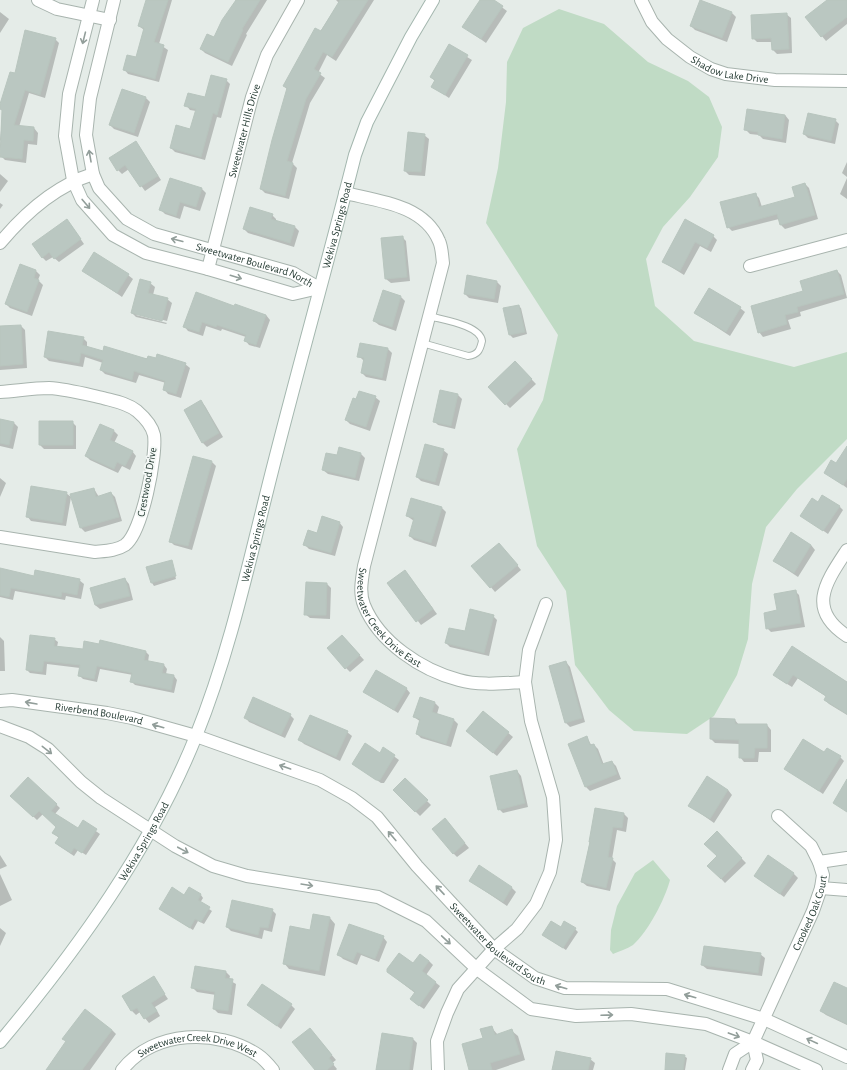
<svg xmlns="http://www.w3.org/2000/svg" width="847" height="1070" font-family="'Alegreya Sans',sans-serif">
<style>
.green{fill:#c0dbc5}
.shadow{fill:#0003}
.building{fill:#bac7c1;stroke:#b8c5be}
.lines{fill:none;stroke-linecap:round;stroke-linejoin:round}
.service-casing{stroke:#a8b4ae;stroke-width:8}
.minor-casing{stroke:#a8b4ae;stroke-width:14}
.secondary-casing{stroke:#a4b7af;stroke-width:14}
.service{stroke:#fff;stroke-width:6}
.minor{stroke:#fff;stroke-width:12}
.secondary{stroke:#fff;stroke-width:12}
.oneway{stroke:#929e9a}
.labels{text-anchor:middle;dominant-baseline:central;stroke-width:3.5;stroke-linejoin:round;paint-order:stroke}
.street-label{font-size:11px;fill:#263c34;stroke:#f5f9f7}
</style>
<rect width="100%" height="100%" fill="#e5ece8"/>
<path class="green" d="M559,9l45,15 44,38 40,19 21,16 13,30 -4,30 -28,40 -27,30 -17,32 9,47 39,35 100,26 53,-15v87l-50,50 -31,38 -14,57 -4,55 -11,36 -23,41 -27,18 -53,-3 -25,-21 -34,-45 -9,-74 -29,-45 -20,-97 26,-49 15,-65 -72,-112 12,-55 8,-66 1,-40 16,-34z
M653,860l17,20c-5,19 -22,52 -37,65 -6,4 -14,6 -20,9l-3,-4 1,-20 6,-24 18,-33z"/>
<path class="shadow" d="M147,0h25l-13,44 9,6 -9,32 -31,-8 -4,-5 12,-10 8,-29 -5,-4z
M236,0h31l-21,34 1,1 -15,31 -27,-13 -4,-4 13,-10z
M336,0h38l-38,61 -9,-6 -9,18 7,5 -15,25 -18,60 5,5 -8,31 -24,-6 -4,-4 27,-99 -4,-4 55,-83z
M481,0h11l15,11 -21,32 -22,-16z
M828,0l19,1v23l-21,17 -20,-24z
M0,12l9,7 -9,14z
M732,13l4,4 -9,25 -32,-12 -4,-4z
M786,14l5,4 1,35 -15,1 -4,-4 -1,-8h-15l-4,-4z
M55,39l4,4 -14,55 -16,-5 -10,34 15,1 4,5 -1,12 -9,-1 -2,19 -21,-3 -4,-4 1,-14 -2,-2 3,-28 -3,-5 15,-33z
M449,46l23,14 -23,38 -16,-11 3,-5 -5,-5z
M226,80l4,4 -9,34 -4,-1 -12,43 -30,-8 -4,-4 20,-18 5,-19 -6,-1 -4,-5 20,-7z
M122,90l24,8 4,4 -12,35 -24,-8 -4,-4z
M748,110l37,5 4,5 -3,23 -23,-4 -4,-4 -9,-1 -5,-5z
M835,120l4,4 -4,20 -27,-6 -4,-4z
M424,135l5,4 -4,37 -16,-1 -4,-4z
M136,142l25,38 -16,11 -16,-22 -7,5 -4,-4z
M847,162v15l-5,-4z
M0,174l8,7 -8,11z
M847,178v21l-7,-5z
M171,179l31,10 4,4 -6,18 -16,-5 -4,13 -15,-5 -4,-4z
M805,184l4,4 9,31 -33,10 -5,-5 -1,-5 -47,12 -4,-4 27,-33 4,4 3,9 34,-9z
M0,203l3,2 -3,4z
M272,215l4,4v2l19,6 4,4 -5,16 -46,-14 -4,-4z
M685,221l28,15 4,4 -6,12 -11,-6 -16,29 -21,-13z
M71,225l13,19 -25,18 -6,-5 -7,4 -4,-4z
M402,237l4,4 4,40 -19,2 -5,-4z
M21,265l15,6 4,4 -2,5 5,5 -11,31 -22,-8 -4,-4z
M84,271l44,4 5,4 -11,18z
M837,271l4,4 6,23 -47,14 1,4 -13,4 3,9 -28,8 -4,-5 45,-40z
M497,282l4,4 -3,17 -29,-5 -4,-4z
M150,283l5,4 -2,8 14,4 5,4 -5,18 -31,-8v2l31,8 -1,1 -30,-7 -4,-4z
M401,297l4,4 -9,30 -17,-6 -5,-4z
M518,306l3,2 6,26 -14,4 -3,-3 -6,-26z
M235,308l31,7 4,5 -10,28 -11,-3 -4,-5 1,-3 -24,-8 -1,2 -15,-5 -3,10 -15,-5 -4,-5z
M740,308l5,4 -15,24 -35,-23z
M21,326l4,4 2,38 -27,2v-16z
M83,338l4,4v5l16,5 82,12 5,4 -9,30 -13,-4 -4,-5 2,-6 -27,-8 -3,8 -31,-9 -4,-4 2,-7 -18,-6 -2,10 -34,-6 -4,-4z
M388,349l4,4 -6,28 -20,-4 -4,-4 2,-12 -5,-5z
M515,362l21,22 -26,24 -21,-21z
M458,395l4,4 -7,30 -17,-4 -4,-4z
M375,397l5,4 -10,30 -20,-7 -4,-4 11,-20z
M201,402l4,4 18,31 -16,10 -5,-5z
M0,420l14,3 4,4 -5,22 -13,-3z
M72,422l4,4v23h-32l-4,-4z
M100,425l14,6 4,4 -4,8 18,8 4,5 -6,14 -8,-4 -4,7 -28,-13 -4,-4z
M443,450l5,4 -9,32 -18,-5 -4,-4z
M361,454l4,4 -6,23 -31,-7 -5,-4 14,-14z
M847,455v33l-22,-16z
M212,462l4,4 -24,84 -18,-5 -4,-4z
M0,478l6,5 -6,14z
M94,489l5,8 12,-4 4,4 7,24 -37,11 -4,-4 -9,-33z
M66,493l5,4 -5,29 -35,-5 -4,-5z
M818,504l21,2 4,4 -15,24 -26,-18z
M442,508l4,4 -10,35 -22,-7 -4,-4 4,-15 -7,-5z
M339,522l4,5 -8,29 -26,-7 -5,-5 14,-10z
M811,545l4,5 -17,27 -24,-16z
M503,548l18,22 -26,22 -22,-26z
M171,561l5,18 -22,7 -2,-3 -4,-15z
M0,569l35,8 44,3 5,4 -3,15 -15,-3 -1,4 -50,-9 -2,9 -13,-3z
M409,576l28,38 -16,11 -32,-42z
M125,579l4,5 4,16 -33,9 -5,-4 -4,-17z
M327,584l4,4 -1,31 -20,-1 -5,-4z
M795,591l4,4 6,32 -34,5 -4,-4z
M493,616l4,4 -8,36 -39,-9 -4,-4z
M0,637l4,4 1,30h-5z
M54,639l4,3 -1,5 27,3 62,2 3,3 -1,7 16,3 3,4 -1,5 8,2 3,4 -3,13 -39,-8 -4,-4 2,-6 -33,-6 -3,13 -14,-3 -4,-4 1,-7 -33,-4 -1,11 -16,-2 -3,-3z
M346,640l18,20 -14,12 -4,-4z
M792,647l55,35v33l-18,-11 -4,-4 2,-3 -29,-19 -6,9 -13,-8z
M566,662l4,5 15,55 -15,5 -4,-4z
M406,688l4,5 -12,20 -33,-21z
M420,698l15,5 4,4 -2,7 17,6 4,4 -7,23 -30,-9 -4,-4 4,-12 -7,-5z
M483,712l30,25 -16,19 -25,-20z
M290,715l4,4 -9,19 -36,-16 -4,-5z
M735,720l4,5h28l4,5v22h-12l-1,10h-14l-4,-5v-13l-25,-1 -4,-4z
M347,732l5,4 -12,25 -36,-17 -4,-4z
M587,738l5,8 2,-1 4,4 6,16 8,-3 4,4 5,13 -31,12 -5,-5z
M384,749l15,11 -15,23h-3l-28,-19 27,-10z
M824,754l16,3 4,4 -21,33 -37,-25z
M517,771l4,5 7,31 -25,6 -4,-4z
M28,778l32,30 -5,6 23,15 5,-7 17,12 -14,21 -8,-5 -4,6 -15,-10 -3,-3 3,-5 -6,-5 4,-6 -14,-13 -6,6 -25,-24z
M405,779l26,26 -11,11 -26,-26z
M728,790l4,5 -18,28 -24,-17z
M596,809l28,5 4,4 -2,14 -9,-2 -5,29 4,4 -6,28 -23,-5 -5,-4z
M449,824l20,24 -12,9 -4,-4z
M717,833l29,30 -21,20 -16,-17 9,-10z
M0,855l7,11 -7,3z
M0,874l12,26 -12,6z
M794,874l4,4 -14,19 -29,-21z
M470,881l42,7 4,4 -9,14z
M189,888l12,7 2,3 -3,5 12,8 -8,13 -6,-3 -5,9 -33,-21 24,-13z
M272,910l4,4 -4,18 -8,-2 -2,9 -31,-8 -4,-4z
M330,918l5,6 -10,52 -36,-7 -5,-6 26,-32z
M0,928l6,5 -6,13z
M561,928l14,1 3,3 -12,18 -23,-15z
M383,937l4,5 -8,20 -18,-7 -4,10 -14,-6 -4,-4z
M760,954l5,4 -3,18 -55,-7 -5,-4z
M429,961l4,4 -7,10 14,11 -16,23 -9,-6v-10l-27,-21z
M226,972l4,4 -1,4 7,4 -4,31 -14,-2 -4,-4 2,-14 -19,-3 -4,-4z
M153,977l15,22 -13,8 5,9 -11,7 -9,-11 -4,3 -4,-4 -9,-15z
M847,989v36l-21,-10 -5,-4z
M249,1005h42l4,4 -14,20z
M491,1027l7,8 14,-4 6,5 7,24 -29,10h-26l14,-31z
M310,1029l26,31 -4,3 5,6 -1,1h-20z
M112,1030l4,4 -26,36h-43z
M413,1039l4,4 -4,27h-36z
M684,1056l3,2 -2,12h-19z
M590,1059l5,4 -2,7h-40z"/>
<path class="building" d="M146,0h22l-14,42 10,3 -9,34 -32,-9 4,-15 9,2 8,-29 -6,-2z
M236,0h24l-18,29 1,1 -15,32 -28,-13 7,-15 7,3 8,-17z
M340,0h28l-36,57 -9,-5 -9,17 7,4 -15,26 -19,62 6,2 -8,33 -25,-7 12,-49 15,-52 -4,-2 32,-58 6,3z
M480,0h14l9,6 -22,33 -19,-12z
M700,0l32,12 -10,26 -32,-12z
M827,0h20v17l-26,20 -16,-20z
M787,13l2,36 -17,1 -1,-12 -19,1 -1,-24z
M25,30l31,8 -16,57 -15,-5 -11,35 20,2 -1,14 -9,-1 -2,19 -22,-2 2,-47 -2,-1v-5l10,-32 5,1z
M449,44l19,11 -23,40 -14,-8 4,-7 -5,-3z
M211,75l16,4 -10,36 -4,-2 -12,44 -31,-9 6,-23 14,4 6,-20 -12,-3 4,-13 17,4z
M122,89l24,8 -12,36 -25,-8z
M747,109l38,6 -3,24 -24,-4v-3l-14,-2z
M808,113l28,6 -5,22 -28,-7z
M408,132l17,2 -4,38 -17,-1z
M136,141l22,35 -18,11 -15,-22 -8,6 -8,-13z
M170,178l32,10 -6,19 -16,-5 -4,14 -17,-6z
M805,183l10,32 -35,10 -3,-11 -50,14 -7,-26 36,-9 3,14 36,-10 -3,-10z
M250,207l23,7 -2,5 24,7 -5,17 -47,-14z
M67,219l14,20 -27,20 -5,-7 -7,6 -10,-14z
M685,219l29,16 -7,13 -12,-6 -15,29 -18,-9z
M403,236l4,41 -22,2 -4,-41z
M94,252l35,22 -12,19 -35,-22z
M20,264l16,6 -2,8 5,2 -12,32 -22,-8z
M837,270l7,24 -47,13 1,5 -13,3 2,9 -29,9 -7,-27 52,-15 -3,-10z
M467,275l30,6 -3,18 -30,-5z
M140,279l11,3 -3,11 20,5 -6,23 -31,-8z
M709,288l32,19 -15,25 -32,-19z
M383,290l18,6 -9,31 -19,-6z
M196,292l38,14 1,-2 31,11 -10,30 -12,-4 2,-6 -29,-10 -1,2 -14,-5 -3,10 -16,-5z
M519,305l6,27 -16,3 -6,-27z
M21,325l2,39 -23,2v-40z
M48,331l36,6 -2,8 21,6 1,-5 43,13 1,-3 8,2 1,-4 29,9 -10,31 -13,-4 2,-9 -31,-10 -2,9 -32,-10 3,-10 -22,-7 -2,10 -35,-6z
M360,343l28,5 -6,30 -21,-5 3,-15 -7,-1z
M515,361l17,18 -27,26 -17,-18z
M440,390l18,4 -7,32 -18,-4z
M359,391l17,5 -10,31 -21,-7 8,-22 3,1z
M201,400l18,33 -17,10 -18,-33z
M0,419l14,3 -5,23 -9,-2z
M39,421h34v24h-34z
M100,424l14,6 -4,10 23,11 -8,15 -8,-4 -3,7 -29,-13z
M425,444l19,5 -9,33 -19,-5z
M847,446v33l-4,6 -19,-12 7,-13 5,3z
M339,447l22,6 -6,25 -33,-8 4,-17 11,2z
M193,456l19,5 -24,85 -19,-4z
M31,486l36,6 -5,31 -36,-6z
M94,488l2,9 15,-5 8,25 -39,11 -10,-34z
M822,495l18,11 -17,25 -23,-15 12,-18 6,4z
M411,498l31,9 -11,36 -22,-7 5,-18 -8,-2z
M322,516l18,6 -9,31 -28,-8 5,-15 9,3z
M791,532l20,13 -17,28 -21,-12z
M499,543l19,22 -28,23 -19,-22z
M172,560l4,16 -25,7 -5,-16z
M0,568l34,8 1,-6 45,9 -3,16 -15,-3 -1,5 -50,-9 -2,9 -9,-2z
M405,570l28,39 -17,13 -29,-39z
M125,578l5,18 -35,9 -5,-17z
M306,582l21,1 -1,32h-22z
M796,590l5,33 -35,6 -2,-16 13,-3 -3,-16z
M470,609l24,6 -10,38 -39,-10 4,-15 16,3z
M30,635l25,3 -1,8 29,3 1,-8 15,3 1,-4 46,11 -2,9 20,4 -2,9 12,2 -3,15 -41,-8 2,-9 -35,-7 -3,13 -16,-3 2,-11 -36,-4 -2,11 -16,-2z
M342,635l18,20 -15,14 -18,-21z
M792,646l55,36v32l-23,-14 2,-4 -33,-21 -6,9 -14,-9z
M566,661l16,57 -17,5 -16,-57z
M376,670l31,18 -13,22 -31,-18z
M253,697l38,17 -10,21 -37,-17z
M420,697l15,5 -3,10 22,7 -8,25 -30,-10 4,-15 -7,-2z
M483,711l26,21 -16,21 -27,-22z
M310,715l38,16 -12,26 -38,-17z
M710,718l25,1v5h32v24h-12l-1,10h-15v-18l-29,-1z
M587,736l3,9 4,-1 8,20 10,-3 5,13 -32,13 -17,-43z
M803,739l21,13 3,-4 14,8 -22,35 -35,-22z
M365,743l15,10 3,-6 12,8 -15,25h-4l-24,-16z
M517,770l8,33 -27,7 -8,-34z
M707,776l21,14 -18,29 -22,-13z
M28,777l29,27 -6,7 27,17 5,-8 14,9 -15,24 -8,-5 -3,5 -16,-10 4,-6 -7,-4 4,-6 -17,-16 -6,6 -23,-21z
M405,778l23,22 -13,12 -22,-22z
M847,779v33l-14,-9z
M595,808l29,5 -2,15 -9,-1 -5,30 5,1 -7,30 -25,-6 9,-40h-1z
M445,818l20,25 -12,11 -21,-25z
M717,831l25,27 -21,21 -14,-13 10,-10 -13,-12z
M768,855l26,18 -14,21 -26,-18z
M479,865l33,22 -9,15 -34,-21z
M172,887l12,8 5,-8 12,7 -3,6 12,7 -9,15 -6,-3 -5,9 -31,-19z
M232,900l41,9 -5,19 -8,-1 -2,8 -32,-8z
M313,914l17,3 -11,54 -36,-7 7,-38 20,4z
M551,921l10,6 3,-6 12,7 -13,20 -21,-13z
M349,924l35,12 -9,23 -18,-7 -4,9 -16,-6z
M704,946l57,7 -3,20 -57,-8z
M399,953l14,10 7,-9 9,7 -7,10 14,11 -17,24 -9,-7 5,-7 -28,-20v-3z
M195,966l31,5 -1,7 8,1 -5,32 -15,-2 2,-17 -24,-4z
M154,976l11,18 -14,9 6,8 -13,8 -7,-11 -6,3 -9,-15z
M834,982l13,6v36l-27,-13z
M262,984l30,20 -15,22 -30,-21z
M85,1009l27,21 -30,40h-36l20,-29 -4,-2z
M492,1026l3,9 17,-6 8,25 -30,9 2,7h-23l-7,-26 21,-6 -3,-9z
M310,1028l22,27 -3,3 5,6 -7,6h-12l-23,-28z
M382,1033l31,5 -4,32h-33z
M556,1051l35,7 -3,12h-36z
M666,1053l19,2 -2,15h-18z"/>
<g class="lines">
<defs>
<path id="service" d="M422,343l46,13c10,-1 12,-6 14,-15 -2,-16 -39,-21 -53,-25"/>
<g id="minor">
<path d="M38,0l19,9 53,11"/>
<path d="M93,0l-24,94 -4,42 8,44 9,20 31,35 33,18 62,16 85,25 26,-6"/>
<path id="s1" d="M114,0l-24,98 -4,37 7,39 6,14 28,31 27,15 139,39 26,15"/>
<path id="s2" d="M641,0l11,22 15,17 23,18 21,12 15,5 49,6 72,1"/>
<path id="s3" d="M345,193c34,8 79,12 94,48 3,6 3,15 4,22l-79,303c-2,13 -5,27 0,39 15,37 57,65 95,75 21,6 45,3 66,2"/>
<path d="M0,243c25,-30 55,-57 93,-69"/>
<path d="M750,266l97,-26"/>
<path id="s4" d="M208,269l44,-172 15,-42 31,-55"/>
<path d="M0,392c16,-1 33,-4 49,-4 18,1 36,6 54,10 11,3 24,5 34,13 7,6 15,15 17,24 3,21 -12,98 -29,110 -9,6 -20,6 -30,7l-95,-15"/>
<path d="M847,550c-21,32 -41,59 0,86"/>
<path id="s5" d="M0,701l12,-1 95,13 25,5 64,18 124,44 32,18 25,19 40,49 77,83 41,29 30,10 102,1 97,30 83,38"/>
<path d="M0,726l29,11 19,12 33,33 20,16 74,48 38,20 34,10 131,21 48,24 51,48 54,40 45,7 55,-2 75,10 47,18 63,28"/>
<path d="M819,862l28,-4"/>
<path d="M821,888l26,2"/>
<path id="s6" d="M122,1070c32,-40 95,-42 136,-15 6,4 11,10 15,15"/>
<path d="M438,1070l-1,-29 10,-28 11,-24 36,-40 23,-20 19,-25 14,-32 6,-32 -3,-43 -22,-76 -6,-39 4,-32 17,-46"/>
<path id="s7" d="M729,1070l6,-16 18,-12 60,-131 8,-23 2,-13 -4,-13 -8,-16 -33,-30"/>
<path d="M752,1070l5,-10 -4,-18"/>
</g>
<g id="secondary">
<path id="s8" d="M0,1042c77,-92 151,-194 196,-306 34,-84 53,-174 75,-261 27,-107 57,-213 84,-320l12,-33 44,-85 22,-37"/>
</g>
</defs>
<use href="#service" class="service-casing"/>
<use href="#minor" class="minor-casing"/>
<use href="#secondary" class="secondary-casing"/>
<use href="#service" class="service"/>
<use href="#minor" class="minor"/>
<use href="#secondary" class="secondary"/>
</g>
<defs><path id="oneway-shaft" d="M-6 0H5M1.5-3L5.5 0L1.5 3" fill="none" stroke-width="1.6" stroke-linecap="round" stroke-linejoin="round"/></defs>
<g class="oneway">
<use href="#oneway-shaft" transform="translate(84 38) rotate(104)"/>
<use href="#oneway-shaft" transform="translate(90 156) rotate(-100)"/>
<use href="#oneway-shaft" transform="translate(86 204) rotate(50)"/>
<use href="#oneway-shaft" transform="translate(177 240) rotate(-166)"/>
<use href="#oneway-shaft" transform="translate(236 277) rotate(17)"/>
<use href="#oneway-shaft" transform="translate(31 703) rotate(-170)"/>
<use href="#oneway-shaft" transform="translate(158 726) rotate(-164)"/>
<use href="#oneway-shaft" transform="translate(47 750) rotate(38)"/>
<use href="#oneway-shaft" transform="translate(285 767) rotate(-161)"/>
<use href="#oneway-shaft" transform="translate(392 836) rotate(-130)"/>
<use href="#oneway-shaft" transform="translate(183 850) rotate(28)"/>
<use href="#oneway-shaft" transform="translate(307 885) rotate(9)"/>
<use href="#oneway-shaft" transform="translate(440 890) rotate(-133)"/>
<use href="#oneway-shaft" transform="translate(446 940) rotate(43)"/>
<use href="#oneway-shaft" transform="translate(561 987) rotate(-164)"/>
<use href="#oneway-shaft" transform="translate(690 996) rotate(-164)"/>
<use href="#oneway-shaft" transform="translate(607 1015) rotate(-2)"/>
<use href="#oneway-shaft" transform="translate(734 1035) rotate(20)"/>
<use href="#oneway-shaft" transform="translate(812 1041) rotate(-155)"/>
</g>
<g class="labels">
<g class="street-label">
<text stroke="none"><textPath href="#s2" startOffset="119">Shadow Lake Drive</textPath></text>
<text stroke="none"><textPath href="#s4" startOffset="143">Sweetwater Hills Drive</textPath></text>
<text stroke="none"><textPath href="#s8" startOffset="895">Wekiva Springs Road</textPath></text>
<text stroke="none"><textPath href="#s1" startOffset="371">Sweetwater Boulevard North</textPath></text>
<text transform="translate(147 482) rotate(-80)">Crestwood Drive</text>
<text stroke="none"><textPath href="#s8" startOffset="571">Wekiva Springs Road</textPath></text>
<text stroke="none"><textPath href="#s3" startOffset="508">Sweetwater Creek Drive East</textPath></text>
<text stroke="none"><textPath href="#s5" startOffset="100">Riverbend Boulevard</textPath></text>
<text stroke="none"><textPath href="#s8" startOffset="247">Wekiva Springs Road</textPath></text>
<text stroke="none"><textPath href="#s7" startOffset="180">Crooked Oak Court</textPath></text>
<text stroke="none"><textPath href="#s5" startOffset="576">Sweetwater Boulevard South</textPath></text>
<text stroke="none"><textPath href="#s6" startOffset="85">Sweetwater Creek Drive West</textPath></text>
</g>
</g>
</svg>
